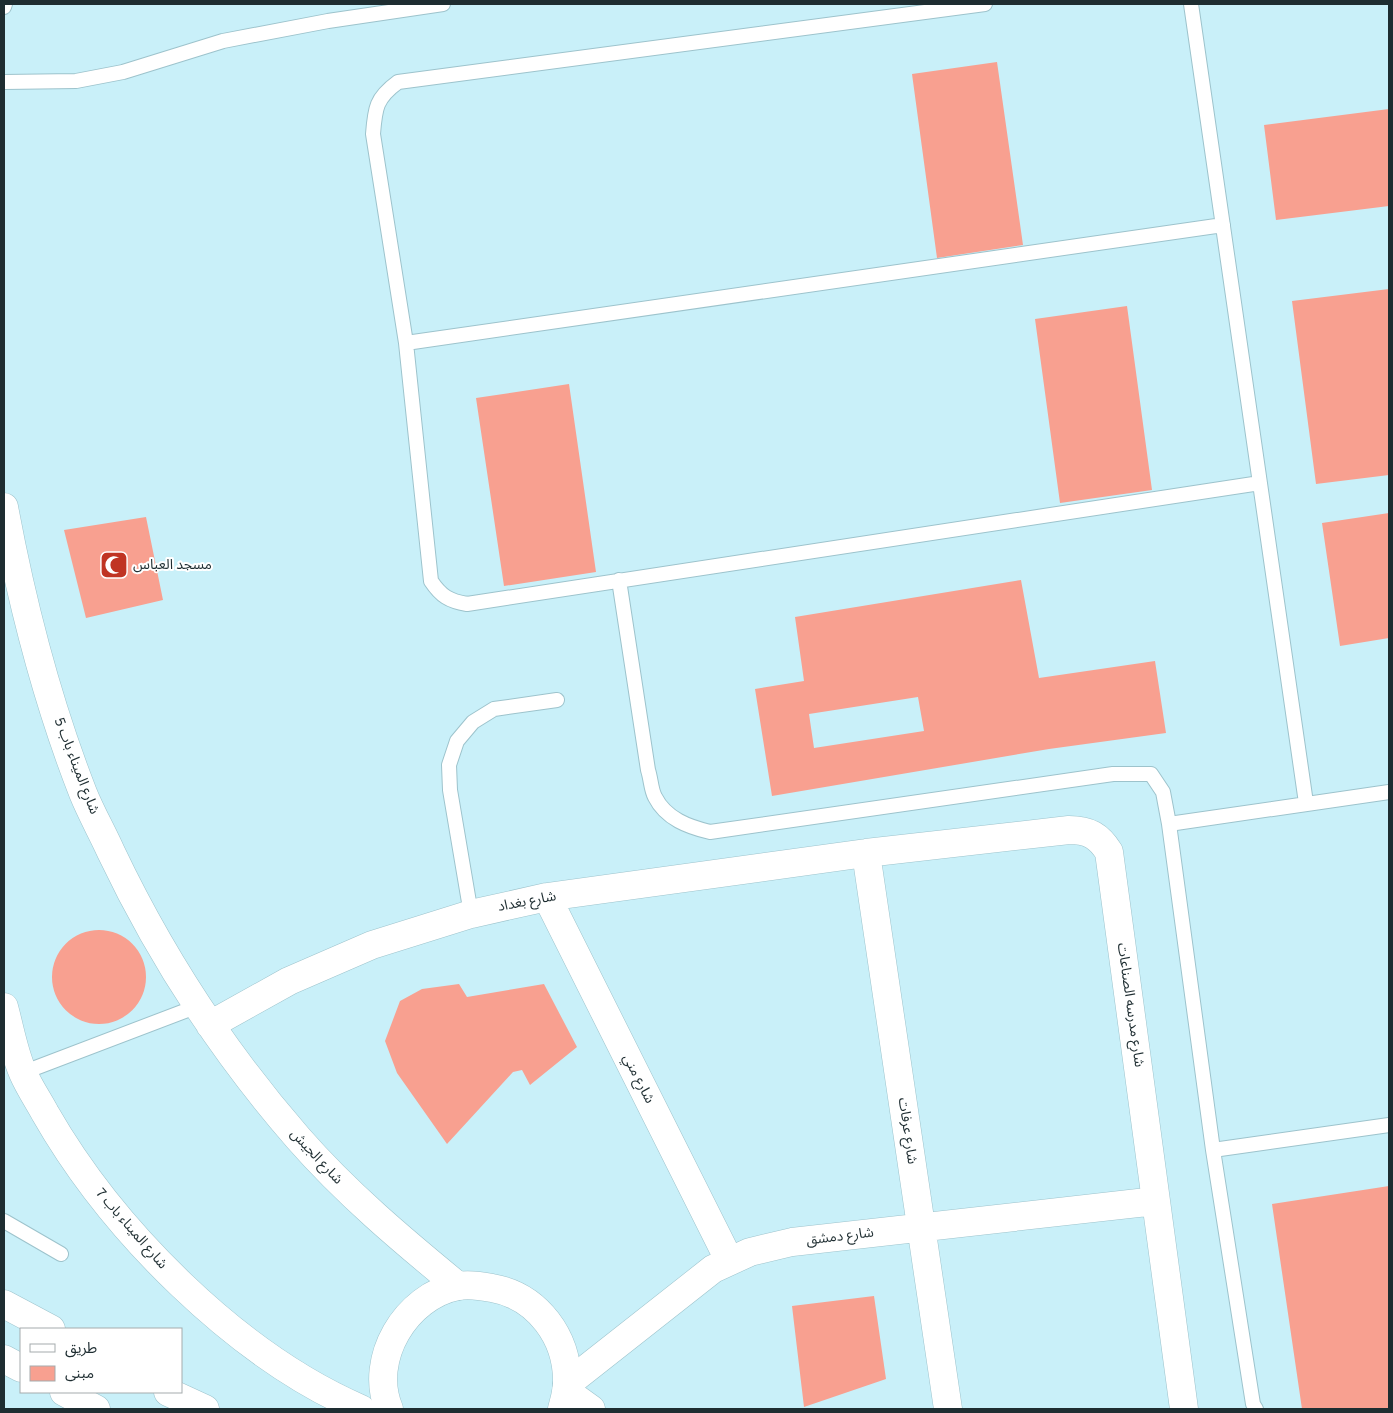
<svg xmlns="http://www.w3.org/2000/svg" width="1393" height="1413" font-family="Overpass,'Noto Sans Arabic',sans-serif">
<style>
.building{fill:#f8a090;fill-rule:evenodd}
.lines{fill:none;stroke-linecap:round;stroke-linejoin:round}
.service-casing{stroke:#9dc3cc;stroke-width:16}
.minor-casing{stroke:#9dc3cc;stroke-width:29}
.secondary-casing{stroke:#9dc3cc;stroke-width:29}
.service{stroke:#fff;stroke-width:14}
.minor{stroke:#fff;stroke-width:28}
.secondary{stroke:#fff;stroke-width:28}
.labels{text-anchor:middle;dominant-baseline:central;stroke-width:4;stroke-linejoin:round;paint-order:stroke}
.poi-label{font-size:14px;fill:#1e2d31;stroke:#fff;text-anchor:start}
.street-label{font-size:14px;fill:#1e2d31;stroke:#fff}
</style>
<rect width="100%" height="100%" fill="#c9f0f9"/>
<path class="building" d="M997,62l26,183 -86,13 -25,-184z
M1389,109v97l-113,14 -12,-95z
M1389,289v186l-73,9 -24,-183z
M1127,306l25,184 -92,13 -25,-184z
M569,384l27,188 -92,14 -28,-188z
M1389,513v125l-49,8 -18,-123z
M146,517l17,83 -77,18 -22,-88z
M1021,580l18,98 116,-17 11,72 -117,16 -277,47 -17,-107 49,-8 -9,-64zM918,697l6,34 -110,17 -5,-34z
M52 977a47 47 0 1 1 94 0a47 47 0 1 1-94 0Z
M459,984l8,13 77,-13 33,63 -47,38 -8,-15 -9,2 -66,72 -50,-71 -12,-32 15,-40 22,-12z
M1389,1186v223h-87l-30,-205z
M874,1296l12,83 -82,28 -12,-101z"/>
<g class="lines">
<defs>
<path id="service" d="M985,4l-587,78c-22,16 -23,26 -25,52l33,209 25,238c10,15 18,20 36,23l793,-121
M1191,4l115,799
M4,7l1,-3
M4,82l72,-1 47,-9 100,-31 105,-20 115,-17
M406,343l817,-118
M619,580l29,190c3,9 3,20 7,27 11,22 34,30 55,35l403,-58h38l12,18 6,32 44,326 40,254 3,5
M1169,824l220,-32
M471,914l-21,-124 -1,-25 8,-24 16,-19 21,-13 63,-9
M22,1073l176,-67
M1213,1150l176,-25
M4,1221l57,33"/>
<path id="minor" d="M4,507c18,97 43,194 79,286 8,20 19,39 28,59 49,103 112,200 187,286 48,55 104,102 160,148
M866,853l82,556
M547,897l182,363
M4,1007c6,22 10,46 19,66 6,14 15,27 22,40 67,117 191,242 316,296
M210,1025l79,-44 83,-36 99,-31 76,-17 319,-44 203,-23c20,0 30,6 40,22l75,557
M567,1384l146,-115 37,-17 42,-10 364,-41"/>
<path id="secondary" d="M4,1304l47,25
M4,1359l17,9
M566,1391l25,18
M64,1392l32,17
M168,1392l37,17
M389,1409c-21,-50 17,-113 69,-123 10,-2 24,0 34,2 46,8 76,50 75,95 0,9 -3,18 -5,26"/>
</defs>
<use href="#service" class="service-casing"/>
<use href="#minor" class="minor-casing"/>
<use href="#secondary" class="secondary-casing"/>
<use href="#service" class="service"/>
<use href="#minor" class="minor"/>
<use href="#secondary" class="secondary"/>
</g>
<defs>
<symbol id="mosque-square" viewBox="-11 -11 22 22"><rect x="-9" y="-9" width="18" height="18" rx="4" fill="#c03423" stroke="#fff"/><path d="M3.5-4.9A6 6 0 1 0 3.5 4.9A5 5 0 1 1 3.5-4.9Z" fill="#fff"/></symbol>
</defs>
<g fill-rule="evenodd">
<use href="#mosque-square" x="98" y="549" width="32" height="32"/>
</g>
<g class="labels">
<g class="poi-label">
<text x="133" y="565">مسجد العباس</text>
</g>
<g class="street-label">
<text transform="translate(76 766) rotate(69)">شارع الميناء باب 5</text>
<text transform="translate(527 902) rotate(-11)">شارع بغداد</text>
<text transform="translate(1130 1005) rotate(82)">شارع مدرسه الصناعات</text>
<text transform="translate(638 1079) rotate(63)">شارع مني</text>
<text transform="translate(907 1131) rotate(82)">شارع عرفات</text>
<text transform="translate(316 1157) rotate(47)">شارع الجيش</text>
<text transform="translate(131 1229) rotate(49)">شارع الميناء باب 7</text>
<text transform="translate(840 1237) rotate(-7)">شارع دمشق</text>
</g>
</g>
<rect width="1393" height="1413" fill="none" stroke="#1e2d31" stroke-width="10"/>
<rect x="20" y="1328" width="162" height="65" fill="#ffffff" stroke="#a5abad"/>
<rect x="30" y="1344" width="25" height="8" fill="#ffffff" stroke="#a5abad"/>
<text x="65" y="1353" font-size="15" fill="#1e2d31">طريق</text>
<rect x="30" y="1366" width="25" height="15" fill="#f8a090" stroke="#a5abad"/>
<text x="65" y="1378" font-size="15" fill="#1e2d31">مبنى</text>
</svg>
